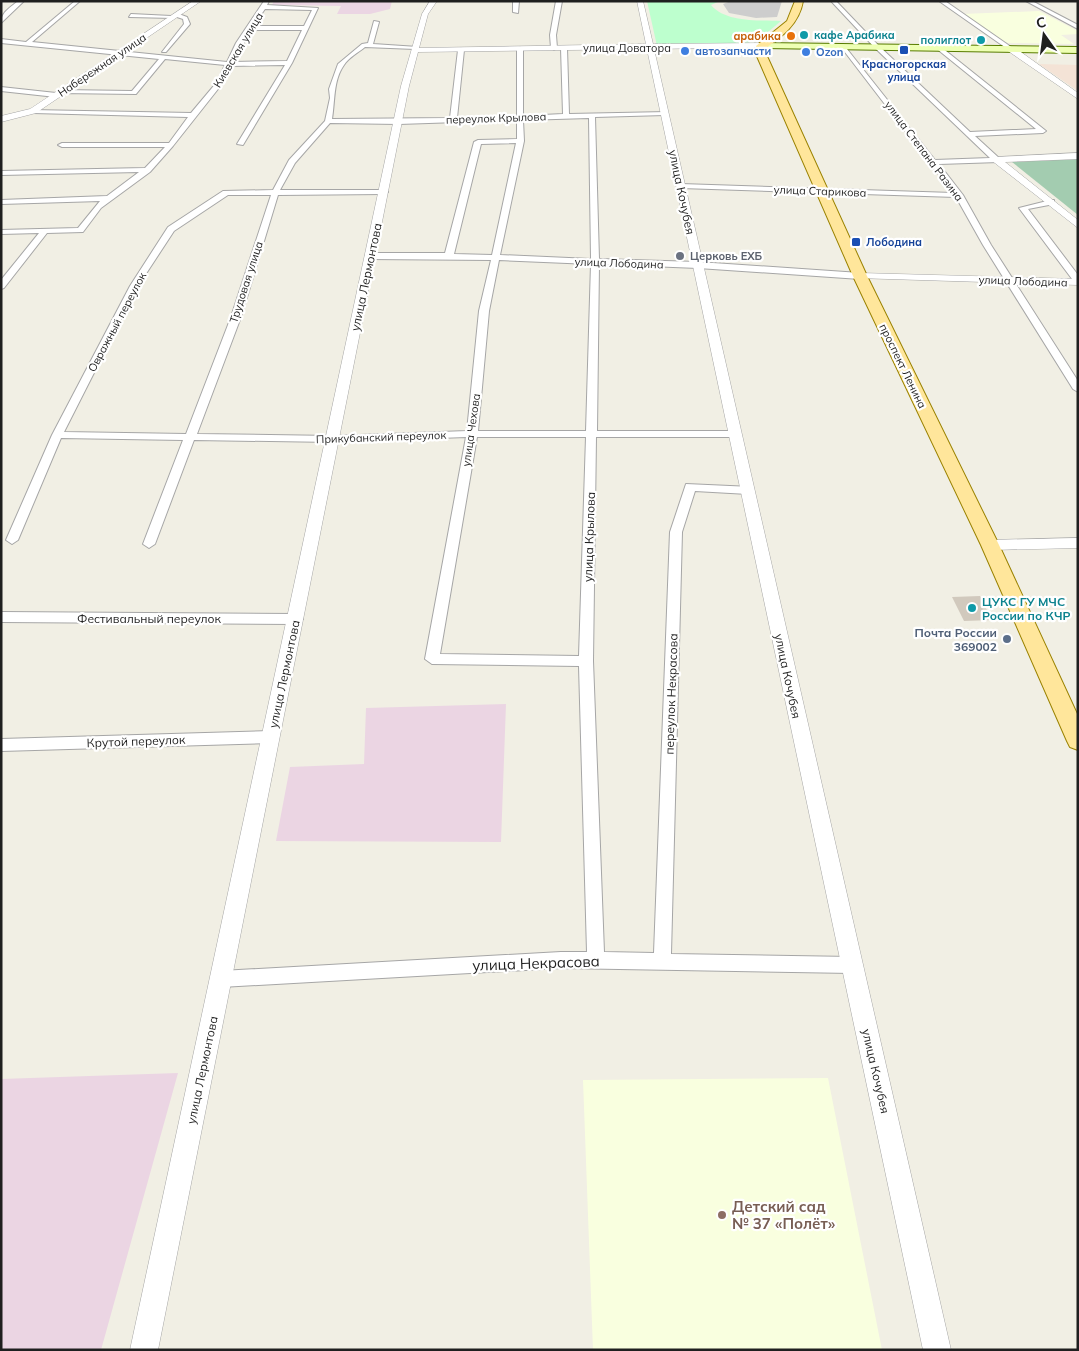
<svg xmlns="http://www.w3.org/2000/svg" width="1079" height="1351" font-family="Mulish,sans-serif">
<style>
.industrial{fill:#ebd5e3}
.education{fill:#f9ffdf}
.religious{fill:#cdcdcd}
.military{fill:#f4e3d6}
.cemetery{fill:#a3ccb0}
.park{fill:#bdffce}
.building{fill:#d1c9bd}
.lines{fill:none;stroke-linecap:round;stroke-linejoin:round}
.minor-casing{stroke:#a6a6a6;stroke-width:2}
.tertiary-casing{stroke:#a6a6a6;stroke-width:1}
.secondary-casing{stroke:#587c00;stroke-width:2}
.primary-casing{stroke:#9a8200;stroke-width:2}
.minor{fill:#fff;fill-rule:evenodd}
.tertiary{fill:#fff;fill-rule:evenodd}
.secondary{fill:#eeffb4;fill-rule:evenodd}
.primary{fill:#ffe69b;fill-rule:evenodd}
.culture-dot{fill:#0f9aa8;stroke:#fff;stroke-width:2}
.food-dot{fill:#e8710a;stroke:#fff;stroke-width:2}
.transit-dot{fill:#1a4fb4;stroke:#fff;stroke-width:2}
.shop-dot{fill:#3f7fe0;stroke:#fff;stroke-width:2}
.worship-dot{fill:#6b7280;stroke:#fff;stroke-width:2}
.service-dot{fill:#5c6f8a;stroke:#fff;stroke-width:2}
.education-dot{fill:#8d6e63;stroke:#fff;stroke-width:2}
.labels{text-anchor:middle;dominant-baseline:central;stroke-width:4.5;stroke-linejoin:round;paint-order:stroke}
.far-culture-label{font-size:11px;font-weight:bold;fill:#0d838f;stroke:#fff;text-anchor:start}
.far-food-label{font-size:11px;font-weight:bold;fill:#c56008;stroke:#fff;text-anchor:end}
.far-street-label{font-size:11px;fill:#1f1f1f;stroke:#fff}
.far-shop-label{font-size:11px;font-weight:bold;fill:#366cbe;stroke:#fff;text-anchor:start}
.far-transit-label{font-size:11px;font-weight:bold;fill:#164399;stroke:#fff}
.far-worship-label{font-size:11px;font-weight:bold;fill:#5b616d;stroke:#fff;text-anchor:start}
.street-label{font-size:12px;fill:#1f1f1f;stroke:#fff}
.culture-label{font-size:12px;font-weight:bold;fill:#0d838f;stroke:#fff;text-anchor:start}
.service-label{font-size:12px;font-weight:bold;fill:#4e5e75;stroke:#fff;text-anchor:end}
.near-street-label{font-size:15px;fill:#1f1f1f;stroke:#fff}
.near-education-label{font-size:15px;font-weight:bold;fill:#785e54;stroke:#fff;text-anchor:start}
</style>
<rect width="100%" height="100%" fill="#f1efe4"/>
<path class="industrial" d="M274,1h118l-2,8 -20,5h-33l4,-8 -69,-1z
M506,704l-5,138 -225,-1 14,-74 74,-3 2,-56z
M178,1073l-77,277h-100v-271z"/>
<path class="education" d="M1039,11l39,20v3l-17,1 13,9 -66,-1 -9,-3 -37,-26z
M828,1078l54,272h-289l-10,-270z"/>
<path class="religious" d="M731,1h51l-5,16 -21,1 -27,-5 -6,-9z"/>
<path class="military" d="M1039,64l39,1v26z"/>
<path class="cemetery" d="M1078,159v56l-66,-53z"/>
<path class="park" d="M647,1h73l-9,4c15,18 49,15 70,16l-25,21 -99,4z"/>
<path class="building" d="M980,596l12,24 -28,1 -12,-24z"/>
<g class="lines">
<defs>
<path id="minor" d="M18,1h6l-23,22c0,-11 10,-16 17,-22z
M75,1h5l-48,41 195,20 9,-19 28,-42h5l-2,4 51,3 -26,55 -49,82 -6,-1 48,-79 -54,1 -9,18 -49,62 -23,26 -49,36 -18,24 -36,1 -43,55 -3,1v-9l38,-47 -38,1v-4l77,-2 22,-27 -99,3v-4l106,-4 32,-24 -138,3v-4l144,-3 20,-21h-103l-4,-2 4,-2h107l19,-26 -155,-4 -2,-3 160,3 26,-31 8,-17 -60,-6 -29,35 -77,-1 2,-3 71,1 27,-32 -158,-16v-4l25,3zM265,9l47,1 -8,16h-51zM251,30h51l-15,31 -54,1z
M513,1h6l-1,12 -5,-1z
M556,1h6l-6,34 1,13 -3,2 -3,-2 -1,-13z
M831,1h5l43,45 91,86 66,-3 -99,-80v-2h4l105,84 -3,2 -68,3 24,22v4l-60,2 24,31 28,50 87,136v11l-5,-3 -90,-144 -27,-48 -275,-9 -4,-2 4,-2 272,9 -112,-146 2,-3 92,116 55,-2 -115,-110z
M939,1h6l69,48 -5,1z
M1026,1h6l46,24v4z
M176,13l11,4 3,7 -24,28h-4l22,-28 -1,-5 -9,-3z
M131,14l40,2 3,2 -45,-1z
M374,21l5,1 -6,22 45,3 -3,2 -50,-2c-6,5 -17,11 -21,18 -11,15 -9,37 -12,54l118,-1 8,-68 3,-2 3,2 -7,68 60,-2v-67l3,-2 3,2v67l40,-2 -2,-66 3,-2 3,2 2,66 98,-2 -2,3 -70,2 4,142 99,3 162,11 4,3 -4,3 -162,-11 -99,-4 -2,167h139l5,3 -5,3h-140l-3,224 11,291 50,1 16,-421 16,-48 66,3v6l-4,1 -53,-3 -13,41 -11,422 181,3 6,2 3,6 -3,6 -6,2 -291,-5 -340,19 -6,-2 -3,-6 3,-6 6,-2 340,-19h26l-8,-286 -147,-2 -7,-5 41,-222 -133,5 -139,-2 -39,104 -6,4 -6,-4 40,-104 -122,-2 -43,102 -6,4 -6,-4 46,-105 78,-149 38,-59 55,-36 50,-1 16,-30 36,-39 5,-23 -1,-9 9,-25 24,-20 6,-1zM589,118l2,141 -91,-4 24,-114 -1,-21zM517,120v19l-39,1 -4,2 -29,111h-76l-4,3 4,3 122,1 -12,51 -12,120 -134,5 -136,-2 44,-117 37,-122 106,-1 4,-2 -4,-2h-104l15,-27 35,-40 69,1zM516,143l-24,112 -38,-1 27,-110zM228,195h43l-40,122 -45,117 -122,-2 74,-146 36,-55zM499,260l92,4 -5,167h-108l11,-120zM477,437h109l-7,219 -139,-2z
M1,87l55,6 3,2 -3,2 -55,-6z
M1051,200h3v4l-26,5 50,66v9l-3,-1 -56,-75z
M1,612l295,2 7,5 -7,5 -295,-2z
M271,731l5,2 2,4 -2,4 -5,2 -270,8v-12z"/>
<path id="tertiary" d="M193,1h8l-165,112 -35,9v-6l29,-7z
M430,1h7l-9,13 -9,34 227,-4 -9,-43h6l10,43 111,-1 4,2 -4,2 -110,2 297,1301h-28l-276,-1301 -229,3 -9,34 -251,1264h-28l271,-1264 21,-72z
M1008,47h6l64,46v6l-70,-48z
M1078,153v6l-73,3 73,58v8l-87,-68 5,-3z
M860,273l218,6v6l-222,-7 -2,-2z
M1078,538v10l-88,2 -5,-1 -3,-4 3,-4 5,-1z"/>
<path id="secondary" d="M761,43l317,4v6l-314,-5 -4,-3z"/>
<path id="primary" d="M795,1h8c-4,23 -21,36 -39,48l2,5 101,222 132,269 79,171v34l-8,-3 -3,-6 -86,-196 -128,-269 -97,-222v-8l31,-25z"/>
</defs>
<use href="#minor" class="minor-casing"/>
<use href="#tertiary" class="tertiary-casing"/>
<use href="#secondary" class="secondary-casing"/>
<use href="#primary" class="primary-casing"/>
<use href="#minor" class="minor"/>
<use href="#tertiary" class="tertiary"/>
<use href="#secondary" class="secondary"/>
<use href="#primary" class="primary"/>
</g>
<g class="culture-dot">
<circle cx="804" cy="35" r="5"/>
<circle cx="981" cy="40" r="5"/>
<circle cx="972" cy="608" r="5"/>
</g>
<circle class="food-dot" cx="791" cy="36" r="5"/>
<g class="transit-dot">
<rect x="899" y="45" width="10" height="10" rx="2.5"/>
<rect x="851" y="237" width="10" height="10" rx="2.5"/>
</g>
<g class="shop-dot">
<circle cx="685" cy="51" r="5"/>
<circle cx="806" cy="52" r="5"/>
</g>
<circle class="worship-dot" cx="680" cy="256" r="5"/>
<circle class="service-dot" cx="1007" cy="639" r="5"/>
<circle class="education-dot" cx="722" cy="1215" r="5"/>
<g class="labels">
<g class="far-culture-label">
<text x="814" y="35">кафе Арабика</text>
<text x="971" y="40" text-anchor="end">полиглот</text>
</g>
<g class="far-food-label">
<text x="781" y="36">арабика</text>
</g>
<g class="far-street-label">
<text x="627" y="48">улица Доватора</text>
<text transform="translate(238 50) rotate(-59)">Киевская улица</text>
<text transform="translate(102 65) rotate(-34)">Набережная улица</text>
<text transform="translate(496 118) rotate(-2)">переулок Крылова</text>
<text transform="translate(924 151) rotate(53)">улица Степана Разина</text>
<text transform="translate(820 191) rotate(2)">улица Старикова</text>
<text transform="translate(619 263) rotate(2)">улица Лободина</text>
<text transform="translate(1023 281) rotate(2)">улица Лободина</text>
<text transform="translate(246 282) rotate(-72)">Трудовая улица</text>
<text transform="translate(117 322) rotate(-62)">Овражный переулок</text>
<text transform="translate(903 366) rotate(64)">проспект Ленина</text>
<text transform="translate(471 430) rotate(-82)">улица Чехова</text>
<text transform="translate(381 437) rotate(-2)">Прикубанский переулок</text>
</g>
<g class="far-shop-label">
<text x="695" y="51">автозапчасти</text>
<text x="816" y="52">Ozon</text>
</g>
<g class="far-transit-label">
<text x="904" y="64">Красногорская<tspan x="904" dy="13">улица</tspan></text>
<text x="866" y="242" text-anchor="start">Лободина</text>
</g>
<g class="far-worship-label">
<text x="690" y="256">Церковь ЕХБ</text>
</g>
<g class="street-label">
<text transform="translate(682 192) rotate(78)">улица Кочубея</text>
<text transform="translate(366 277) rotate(-78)">улица Лермонтова</text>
<text transform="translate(589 537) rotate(-88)">улица Крылова</text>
<text x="149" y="618">Фестивальный переулок</text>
<text transform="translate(284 674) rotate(-78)">улица Лермонтова</text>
<text transform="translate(788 676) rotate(78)">улица Кочубея</text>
<text transform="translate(671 694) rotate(-88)">переулок Некрасова</text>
<text transform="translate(136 741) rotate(-2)">Крутой переулок</text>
<text transform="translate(202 1070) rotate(-78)">улица Лермонтова</text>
<text transform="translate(876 1071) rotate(77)">улица Кочубея</text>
</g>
<g class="culture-label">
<text x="982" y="601">ЦУКС ГУ МЧС<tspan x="982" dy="14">России по КЧР</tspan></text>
</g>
<g class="service-label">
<text x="997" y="632">Почта России<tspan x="997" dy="14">369002</tspan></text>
</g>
<g class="near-street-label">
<text transform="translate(536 963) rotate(-2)">улица Некрасова</text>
</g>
<g class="near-education-label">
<text x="732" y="1206">Детский сад<tspan x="732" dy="17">№ 37 «Полёт»</tspan></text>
</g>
</g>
<rect width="1079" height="1351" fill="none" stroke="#1f1f1f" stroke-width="5"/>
<g transform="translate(1044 35) rotate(346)" stroke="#ffffff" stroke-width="4" paint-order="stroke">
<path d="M0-4L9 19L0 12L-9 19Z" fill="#1f1f1f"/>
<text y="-8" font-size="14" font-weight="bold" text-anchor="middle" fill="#1f1f1f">С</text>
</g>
</svg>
